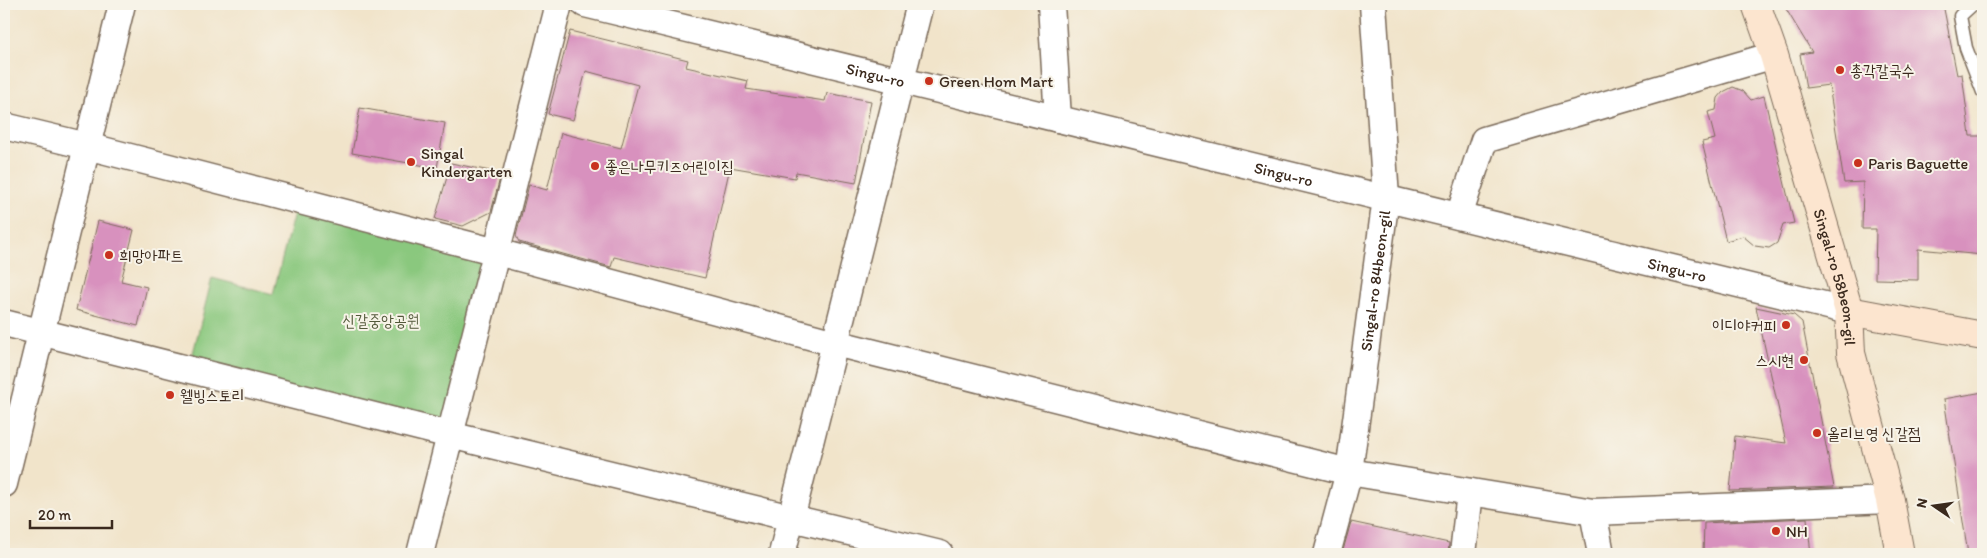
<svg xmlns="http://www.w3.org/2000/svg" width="1987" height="558" font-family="Itim,'Poor Story',sans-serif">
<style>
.green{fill:#8ac87e;stroke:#62794e}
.building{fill:#d891be}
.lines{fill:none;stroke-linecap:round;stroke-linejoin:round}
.lane-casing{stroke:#7b6b5a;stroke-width:15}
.street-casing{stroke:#7b6b5a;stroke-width:29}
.secondary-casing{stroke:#7b6b5a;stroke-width:30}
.lane{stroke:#fff;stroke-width:12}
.street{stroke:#fff;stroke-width:26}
.secondary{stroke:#fce5cf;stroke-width:28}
.poi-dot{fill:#c8321e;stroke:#f7f3e8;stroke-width:2}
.labels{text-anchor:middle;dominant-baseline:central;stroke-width:4;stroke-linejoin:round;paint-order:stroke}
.poi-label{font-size:16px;fill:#3b2a1e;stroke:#f7f3e8;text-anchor:start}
.street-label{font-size:16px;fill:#3b2a1e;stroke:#f7f3e8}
.park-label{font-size:16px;fill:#53593b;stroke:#f7f3e8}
</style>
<rect width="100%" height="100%" fill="#f7f3e8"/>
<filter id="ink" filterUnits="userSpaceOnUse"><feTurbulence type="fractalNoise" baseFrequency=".02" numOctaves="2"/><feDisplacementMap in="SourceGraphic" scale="10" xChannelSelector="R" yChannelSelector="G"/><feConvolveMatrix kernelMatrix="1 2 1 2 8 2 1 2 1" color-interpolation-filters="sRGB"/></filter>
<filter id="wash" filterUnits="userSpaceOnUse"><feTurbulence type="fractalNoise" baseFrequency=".0096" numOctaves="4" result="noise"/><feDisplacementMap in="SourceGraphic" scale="20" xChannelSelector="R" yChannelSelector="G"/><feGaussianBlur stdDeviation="1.12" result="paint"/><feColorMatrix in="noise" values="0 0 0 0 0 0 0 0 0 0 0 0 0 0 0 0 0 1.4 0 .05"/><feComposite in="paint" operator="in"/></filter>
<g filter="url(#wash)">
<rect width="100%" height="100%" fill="#f1e4ca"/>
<path class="green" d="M297,201l200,51 -47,183 -261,-66 23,-91 61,16z"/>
<g id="blocks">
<path class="building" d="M1783,4h160l14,71 5,-1 8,62h13v119l-65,-6v31l-43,-1 1,-50h-14l1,-47 -19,1 -15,-98 -23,3 -6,-34 12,-2z
M570,31l118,29 -2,7 62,14 -2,8 79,12 2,-8 44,8 -15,82 -60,-11 -1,6 -65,-11 -25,111 -91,-21 -3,10 -92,-25 -3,-6 13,-51 18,5 14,-57 60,15 17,-63 -52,-14 -13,49 -25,-6z
M1733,87l10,4 8,9 13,-4 30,127 -11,2 -6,18 -8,5 -14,-2 -12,-10 -17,5 -24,-99 13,-3 -7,-27 8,-2 2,-12 5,-6z
M360,108l85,15 -8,45 -85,-15z
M451,163l39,8 -1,4 11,3 -9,34 -28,14 -28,-7z
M98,221l36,9 -13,51 26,6 -9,39 -62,-16z
M1756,307l38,8 8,7 32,165 -104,4 5,-55 51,7z
M1983,392v162h-15l-24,-155z
M1807,518l4,36h-108l1,-31z
M1351,522l98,21 -1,11h-106z"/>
</g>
</g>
<g filter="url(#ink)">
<use href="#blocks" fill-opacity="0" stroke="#7b6b5a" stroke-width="1"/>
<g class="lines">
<defs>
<path id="lane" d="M1973,4l-13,12 6,32 17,44"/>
<g id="street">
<path id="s1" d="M585,4l1264,307"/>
<path d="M1051,4l7,115"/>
<path d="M4,126l83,20 410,106 338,91 514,129 244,40 297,-12"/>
<path d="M1459,216l25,-76 290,-85"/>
<path d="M4,323l446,112 490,119"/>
<path d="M4,484l118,-480"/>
<path d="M1593,512l8,42"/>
<path d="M420,554l139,-550"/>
<path d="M782,554l138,-550"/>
<path id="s2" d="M1327,554l22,-82 37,-274 -13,-194"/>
<path d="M1463,554l7,-62"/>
</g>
<g id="secondary">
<path id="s3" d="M1756,4l18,51 75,256 2,42 39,147 10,54"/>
<path d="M1849,311l134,25"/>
</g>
</defs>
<use href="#lane" class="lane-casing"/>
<use href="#street" class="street-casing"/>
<use href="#secondary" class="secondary-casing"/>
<use href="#lane" class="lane"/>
<use href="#street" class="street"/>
<use href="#secondary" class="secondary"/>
</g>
</g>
<g class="poi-dot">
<circle cx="1840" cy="70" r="5"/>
<circle cx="929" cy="81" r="5"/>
<circle cx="411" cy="162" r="5"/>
<circle cx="1858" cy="163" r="5"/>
<circle cx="595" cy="166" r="5"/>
<circle cx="109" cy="255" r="5"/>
<circle cx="1786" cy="325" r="5"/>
<circle cx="1804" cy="360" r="5"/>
<circle cx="170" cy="395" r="5"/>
<circle cx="1817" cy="433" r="5"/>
<circle cx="1776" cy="531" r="5"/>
</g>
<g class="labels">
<g class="poi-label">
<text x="1850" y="70">총각칼국수</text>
<text x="939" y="81">Green Hom Mart</text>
<text x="421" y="153">Singal<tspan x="421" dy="18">Kindergarten</tspan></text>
<text x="1868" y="163">Paris Baguette</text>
<text x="605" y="166">좋은나무키즈어린이집</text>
<text x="119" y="255">희망아파트</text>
<text x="1776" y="325" text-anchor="end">이디야커피</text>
<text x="1794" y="360" text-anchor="end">스시현</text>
<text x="180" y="395">웰빙스토리</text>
<text x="1827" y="433">올리브영 신갈점</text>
<text x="1786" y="531">NH</text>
</g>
<g class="street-label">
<text stroke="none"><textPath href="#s1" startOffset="299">Singu-ro</textPath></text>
<text stroke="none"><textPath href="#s1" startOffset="719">Singu-ro</textPath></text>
<text stroke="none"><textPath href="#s1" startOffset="1124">Singu-ro</textPath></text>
<text stroke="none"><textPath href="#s3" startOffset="285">Singal-ro 58beon-gil</textPath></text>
<text stroke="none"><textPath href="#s2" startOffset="278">Singal-ro 84beon-gil</textPath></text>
</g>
<g class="park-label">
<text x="381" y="320">신갈중앙공원</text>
</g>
</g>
<rect width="1987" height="558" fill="none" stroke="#f7f3e8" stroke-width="20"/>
<g transform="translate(1934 506) rotate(283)" stroke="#f7f3e8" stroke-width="4" paint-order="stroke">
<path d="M0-4L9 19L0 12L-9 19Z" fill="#3b2a1e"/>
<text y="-8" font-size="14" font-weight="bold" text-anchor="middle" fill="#3b2a1e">N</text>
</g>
<path d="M30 520v8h82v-8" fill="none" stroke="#3b2a1e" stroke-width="2.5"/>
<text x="38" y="520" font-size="15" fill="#3b2a1e" stroke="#f7f3e8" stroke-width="4" paint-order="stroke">20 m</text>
</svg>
